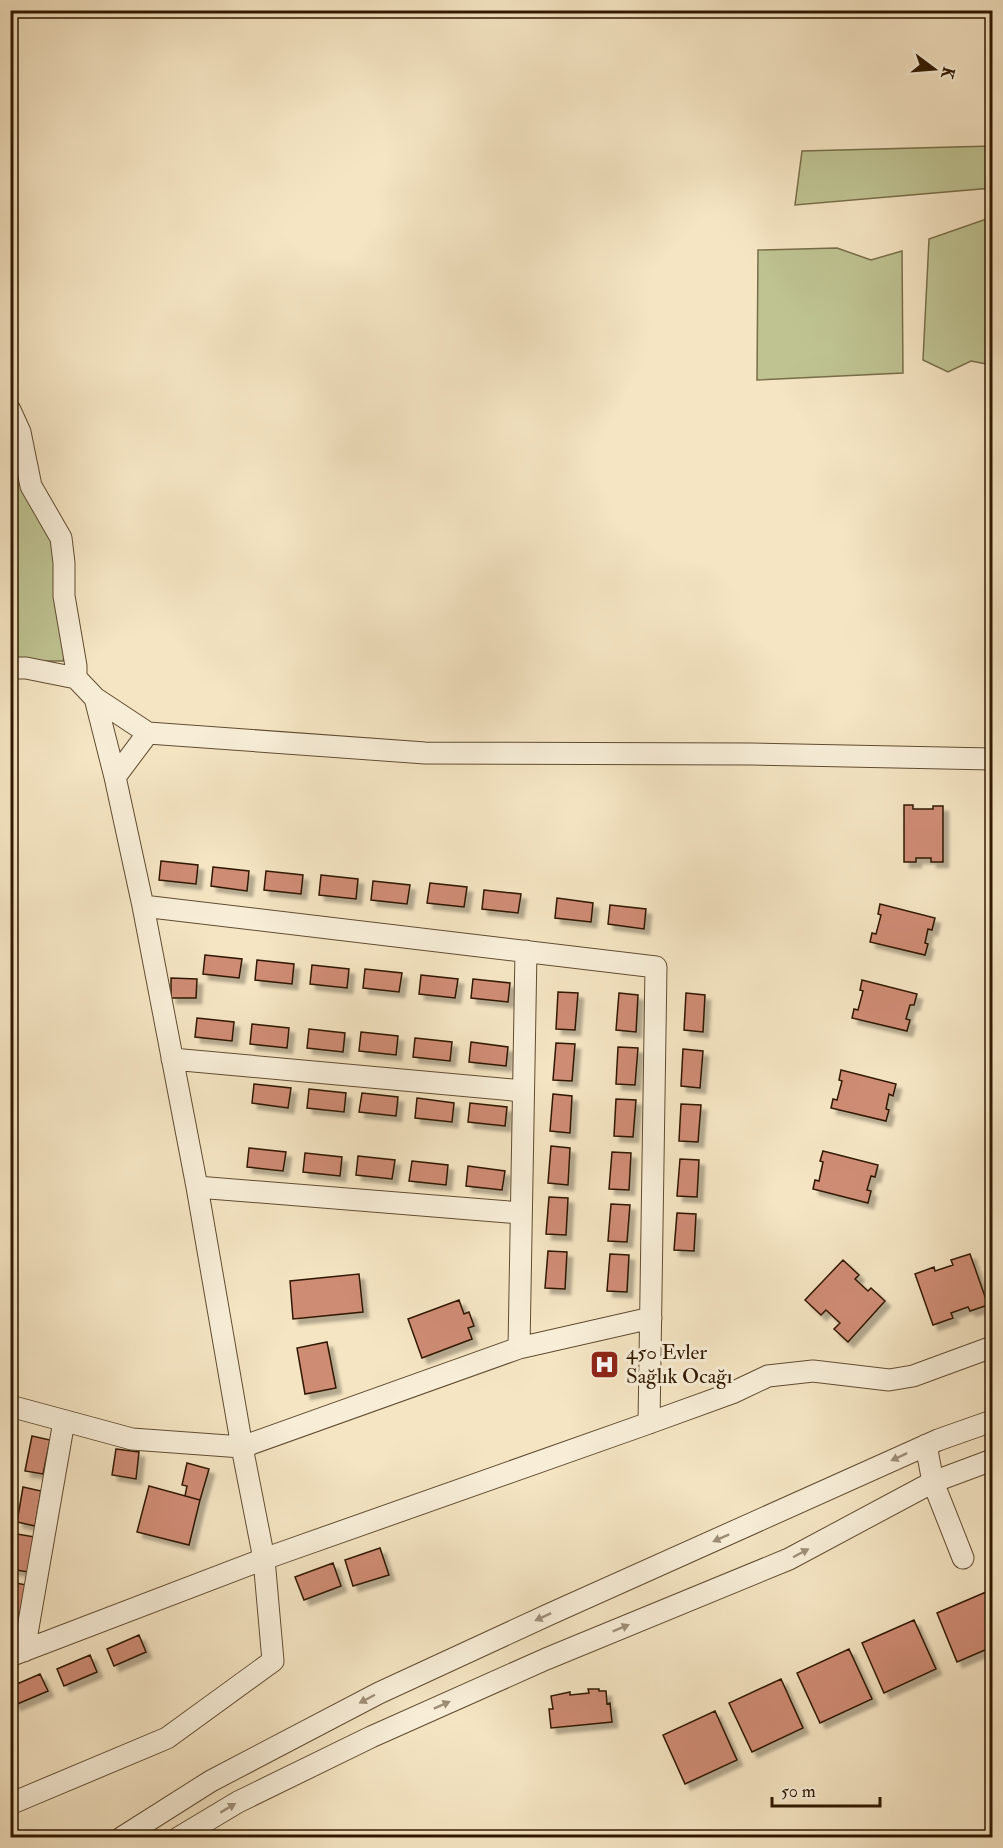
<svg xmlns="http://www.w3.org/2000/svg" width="1003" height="1848" font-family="'IM FELL Double Pica',serif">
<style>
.green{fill:#bfc392;stroke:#786e49;stroke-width:1.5}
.building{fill:#cf8c75;stroke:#301900;stroke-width:1.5;filter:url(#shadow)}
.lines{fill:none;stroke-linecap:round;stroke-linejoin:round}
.minor-casing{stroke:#614c31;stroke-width:23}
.minor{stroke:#f8eed8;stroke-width:21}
.oneway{fill:#9e8e77}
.labels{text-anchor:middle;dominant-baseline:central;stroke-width:6;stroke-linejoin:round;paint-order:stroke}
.poi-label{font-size:21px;fill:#301900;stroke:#f8eed8;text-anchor:start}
</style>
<defs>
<filter id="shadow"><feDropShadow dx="5.5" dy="5.5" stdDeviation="1.5" flood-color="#0004"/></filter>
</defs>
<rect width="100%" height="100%" fill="#f5e5c3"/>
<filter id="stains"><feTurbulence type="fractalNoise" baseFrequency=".00333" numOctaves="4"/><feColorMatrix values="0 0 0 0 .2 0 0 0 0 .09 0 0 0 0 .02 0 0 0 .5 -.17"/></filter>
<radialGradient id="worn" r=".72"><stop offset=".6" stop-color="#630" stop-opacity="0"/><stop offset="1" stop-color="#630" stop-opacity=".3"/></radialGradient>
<path class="green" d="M992,146v42l-197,17 7,-54z
M992,217v148l-21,-4 -23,11 -25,-12 6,-121z
M837,248l34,12 31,-9 1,122 -146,7 1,-130z
M10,428l41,103 15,120 -3,10h-52z"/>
<path class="building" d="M904,805h9v4h20v-3h10v56h-12v-4h-15v4h-12z
M161,861l37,4 -2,19 -37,-4z
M213,867l36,4 -2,20 -36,-5z
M266,871l37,4 -2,19 -37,-4z
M321,875l37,4 -2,20 -37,-4z
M373,881l37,4 -3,19 -36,-4z
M430,883l37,4 -3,20 -37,-4z
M484,890l37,4 -3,19 -36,-4z
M557,898l36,5 -2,19 -36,-4z
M880,904l55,14 -3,12 -4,-1 -3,14 3,1 -3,11 -55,-13 2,-9 4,1 5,-19 -3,-1z
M610,905l36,4 -2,20 -36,-5z
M205,955l37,4 -3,19 -36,-4z
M257,960l37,4 -2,20 -37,-4z
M312,965l37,4 -2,19 -37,-4z
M365,969l37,4 -3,19 -36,-4z
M421,975l37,4 -3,19 -36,-4z
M171,978l26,1 -1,19h-25z
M473,979l37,4 -2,19 -37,-4z
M862,980l55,14 -3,11h-4l-4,14 4,1 -3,11 -55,-13 2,-9 4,1 5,-19 -3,-1z
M558,992l20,1 -3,37 -19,-1z
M619,993l19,2 -2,37 -20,-2z
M686,993l19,2 -2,37 -19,-2z
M197,1018l37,4 -2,19 -37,-4z
M252,1024l37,4 -2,20 -37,-4z
M309,1029l36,4 -2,19 -36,-4z
M361,1032l37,4 -2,19 -37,-4z
M415,1038l37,4 -2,19 -37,-4z
M471,1042l37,5 -2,19 -37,-4z
M556,1043l19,1 -3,37 -19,-1z
M618,1047l20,1 -3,37 -19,-1z
M683,1049l20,2 -3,37 -19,-2z
M841,1070l55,14 -3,12 -4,-2 -3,15 3,1 -3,11 -55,-13 2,-9 4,1 5,-19 -3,-1z
M254,1084l37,4 -3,20 -36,-5z
M309,1089l37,4 -2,19 -37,-4z
M362,1093l36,4 -2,19 -37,-4z
M553,1094l19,2 -2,37 -20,-2z
M417,1098l37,5 -2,19 -37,-4z
M616,1099l20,1 -3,37 -19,-1z
M470,1103l37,4 -2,19 -37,-4z
M681,1104l20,1 -3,37 -19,-1z
M551,1146l19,2 -2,37 -20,-2z
M249,1148l37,4 -3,19 -36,-4z
M823,1151l55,14 -3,12 -4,-1 -4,14 4,1 -3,12 -55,-14 2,-9 4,1 4,-19 -3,-1z
M612,1152l19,1 -2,37 -20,-1z
M305,1153l37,4 -2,19 -37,-4z
M358,1156l37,4 -3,19 -36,-4z
M680,1159l19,1 -2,37 -20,-1z
M412,1161l36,4 -2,20 -37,-4z
M468,1166l37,5 -3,19 -36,-4z
M549,1197l19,1 -2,37 -20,-1z
M611,1204l19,1 -3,37 -19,-1z
M677,1213l19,1 -2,37 -20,-1z
M548,1251l19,1 -2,37 -20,-1z
M610,1254l19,1 -2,37 -20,-1z
M970,1254l18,51 -18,6 -2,-4 -17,6 2,5 -20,7 -18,-51 19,-7 1,4 18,-6 -2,-5z
M843,1260l16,15 -4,4 13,12 3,-3 14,13 -37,41 -14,-13 6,-6 -14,-13 -5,5 -16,-15z
M359,1274l4,38 -70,7 -3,-38z
M459,1300l5,14 5,-2 5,14 -6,2 4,11 -50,19 -14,-39z
M327,1342l9,46 -31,6 -8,-46z
M32,1436l18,4 -7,34 -18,-3z
M116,1449l23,3 -3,27 -24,-4z
M187,1463l22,6 -9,31 -15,-4 2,-10 -5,-1z
M149,1486l51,14 -11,45 -52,-13z
M23,1487l18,4 -6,35 -18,-4z
M17,1534l18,3 -7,35 -18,-3z
M380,1548l9,27 -36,11 -8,-26z
M333,1563l8,23 -37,14 -9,-23z
M10,1582l17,3 -6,35 -11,-2z
M986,1592l6,15v40l-35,15 -20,-49z
M914,1620l22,49 -52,24 -22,-50z
M139,1635l7,17 -32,14 -7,-17z
M849,1649l23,50 -52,24 -23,-50z
M90,1655l7,17 -33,14 -7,-17z
M40,1674l8,17 -33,14 -5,-11v-7z
M781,1679l22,49 -51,24 -23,-49z
M588,1689h11v2h7l1,13 3,-1 2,19 -61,6 -2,-19h4l-2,-13 19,-4v3l19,-2z
M715,1711l22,49 -52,24 -22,-49z"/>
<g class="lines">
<defs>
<path id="minor" d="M10,410l10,22 11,54 30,52 3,25v33l12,70v12
M10,668h16l50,10 19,20 20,79 28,129
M95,698l53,35 277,20 327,1 240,5
M115,777l33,-44
M172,1059l351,32
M197,1187l324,26
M519,1348l7,-397
M10,1406l122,33 110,8 277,-99 132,-30
M926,1445l7,37 30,76
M24,1651l40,-230
M10,1656l254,-97 385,-136 83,-30 36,-17 45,-5 76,9 24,-4 79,-29
M10,1804l157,-66 106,-77 -9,-102 -22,-112 -45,-260 -54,-281 513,61 -7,456
M121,1838l90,-57 168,-88 171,-79 388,-174 54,-19
M178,1838l60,-36 133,-65 175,-78 243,-100 144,-77 59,-22"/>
</defs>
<use href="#minor" class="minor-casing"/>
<use href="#minor" class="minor"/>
</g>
<defs><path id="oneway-solid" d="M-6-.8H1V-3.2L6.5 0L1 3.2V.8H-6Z" transform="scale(1.5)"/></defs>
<g class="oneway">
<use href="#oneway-solid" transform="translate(899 1457) rotate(155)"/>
<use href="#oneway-solid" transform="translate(721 1538) rotate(156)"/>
<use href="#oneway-solid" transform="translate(801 1553) rotate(-28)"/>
<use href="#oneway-solid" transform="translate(543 1617) rotate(155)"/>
<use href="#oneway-solid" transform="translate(621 1628) rotate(-22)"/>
<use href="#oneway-solid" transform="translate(367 1699) rotate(152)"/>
<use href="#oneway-solid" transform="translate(442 1705) rotate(-24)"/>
<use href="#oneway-solid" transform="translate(228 1808) rotate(-31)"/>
</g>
<defs>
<symbol id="hospital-square" viewBox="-11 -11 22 22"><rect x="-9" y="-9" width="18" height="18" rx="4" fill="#8f2418" stroke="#f8eed8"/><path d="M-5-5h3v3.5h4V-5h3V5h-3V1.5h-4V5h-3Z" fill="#fff"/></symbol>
</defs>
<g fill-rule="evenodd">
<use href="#hospital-square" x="588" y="1348" width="33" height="33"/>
</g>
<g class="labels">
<g class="poi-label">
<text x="626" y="1352">450 Evler<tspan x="626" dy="24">Sağlık Ocağı</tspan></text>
</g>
</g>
<rect width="1003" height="1848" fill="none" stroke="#f5e5c3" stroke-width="36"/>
<rect x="12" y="12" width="979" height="1824" fill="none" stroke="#301900" stroke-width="3"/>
<rect x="18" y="18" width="967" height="1812" fill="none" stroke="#301900" stroke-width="1.5"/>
<g transform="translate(934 69) rotate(106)" stroke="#f8eed8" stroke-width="4.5" paint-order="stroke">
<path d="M0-4.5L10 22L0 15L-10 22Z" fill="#301900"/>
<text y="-9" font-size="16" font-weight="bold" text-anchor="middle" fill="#301900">K</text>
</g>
<path d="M772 1797v9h108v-9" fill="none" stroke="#301900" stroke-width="3"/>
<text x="781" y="1797" font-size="18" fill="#301900" stroke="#f8eed8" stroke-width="4.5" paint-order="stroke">50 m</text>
<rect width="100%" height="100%" filter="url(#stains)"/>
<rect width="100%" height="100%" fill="url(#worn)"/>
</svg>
